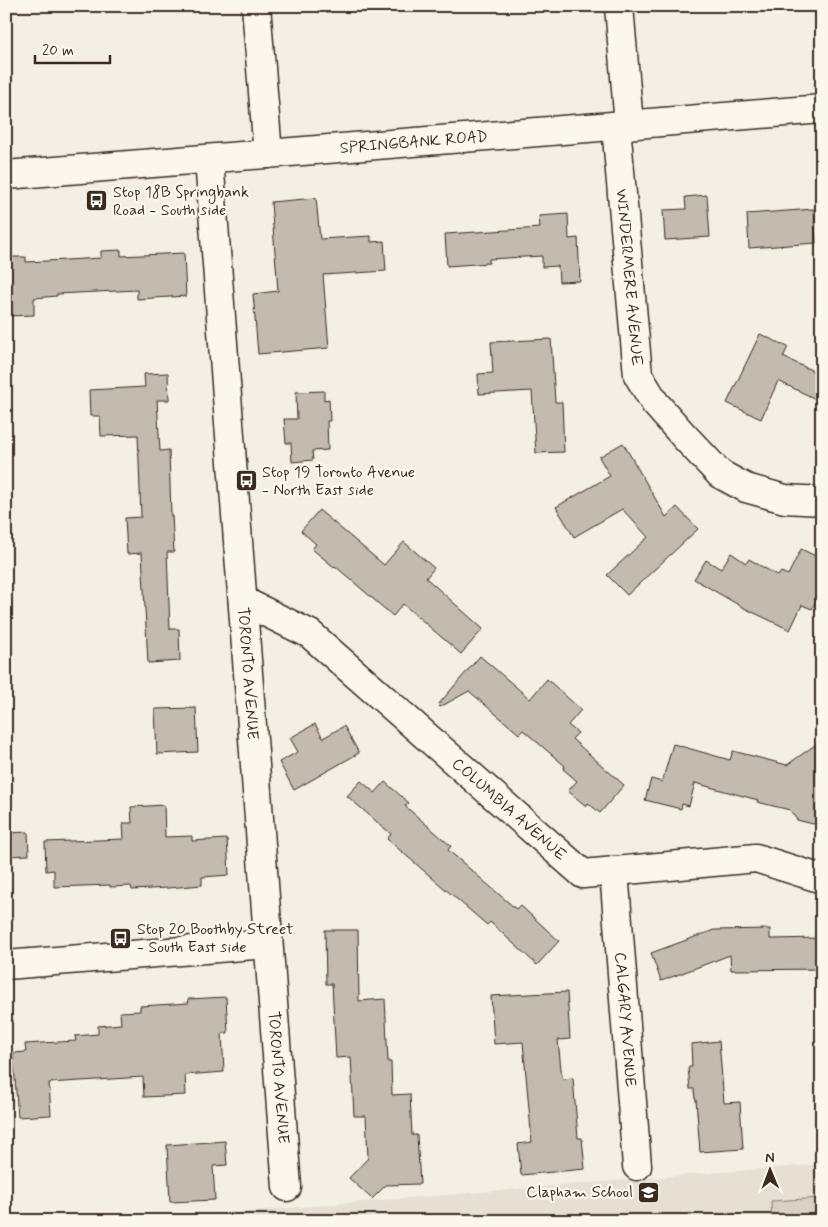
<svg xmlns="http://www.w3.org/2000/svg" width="828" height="1227" font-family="Mynerve,sans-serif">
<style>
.built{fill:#e5dfd4}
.park{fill:#d8d1c6;stroke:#8a7e72}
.building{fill:#c3bbb0;stroke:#3b2a1e}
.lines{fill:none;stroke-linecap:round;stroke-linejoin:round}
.minor-casing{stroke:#3b2a1e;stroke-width:31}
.major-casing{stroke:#3b2a1e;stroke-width:31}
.minor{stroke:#fbf7ec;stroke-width:28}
.major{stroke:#fbf7ec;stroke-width:28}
.labels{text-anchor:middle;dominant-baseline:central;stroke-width:4.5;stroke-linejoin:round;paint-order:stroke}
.street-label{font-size:16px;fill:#3b2a1e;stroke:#fbf7ec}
.poi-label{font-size:16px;fill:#3b2a1e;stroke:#fbf7ec;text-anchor:start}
</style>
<rect width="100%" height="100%" fill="#f3efe4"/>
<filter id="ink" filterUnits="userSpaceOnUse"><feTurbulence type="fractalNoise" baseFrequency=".02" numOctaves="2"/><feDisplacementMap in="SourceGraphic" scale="10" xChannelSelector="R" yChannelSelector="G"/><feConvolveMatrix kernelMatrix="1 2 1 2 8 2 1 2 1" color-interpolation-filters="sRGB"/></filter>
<g filter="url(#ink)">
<path class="built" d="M822,1164v57h-692z"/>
<path class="park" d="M822,1198v23h-50l-1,-20z"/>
<path class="building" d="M707,195l3,42 -45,3 -2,-30 23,-1 -1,-12z
M316,198l4,41 51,-3v6l13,-1 2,30 -63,4 6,73 -71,6 -5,-60 25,-3 -7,-89z
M814,209l2,34 -67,5 -2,-34z
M568,214l1,25 9,-1 2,43 -21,1 -1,-16 -16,1v-11l-53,3v4l-42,3 -2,-32 95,-6 -1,-12z
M121,250v6l63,-3 2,43 -49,3v-9l-80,4v2l-23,2v17l-25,1 -3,-59h20v5l40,-2 35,-2v-7z
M760,334l28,13 -5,10 39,18v27l-44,-21 -17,38 -34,-16z
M551,339l4,63h7l2,50 -28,1 -4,-62 -53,3 -1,-20 15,-1 -2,-31z
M168,373l1,27h-12l3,51 9,-1 2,66h1l2,36h-7l3,77h9l1,32 -32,2 -6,-110 -15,1 -2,-36 16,-1 -3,-82 -37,1 -1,-20h-10l-1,-26 56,-3 -1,-13z
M324,391v9l5,-1 1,22h-3l1,29 -16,1 1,9 -21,2 -1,-19h-5l-2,-24h13l-1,-27z
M623,443l43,74 11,-10 21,22 -71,66 -20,-20 41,-38 -26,-28 -48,28 -18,-30 54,-31 -11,-19z
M319,510l65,55 20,-23 30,26 -8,10 57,51 -22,25 -58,-50 -10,12 -58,-50 -1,1 -22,-18 4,-5 -15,-13z
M801,549l21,10v29l-10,21 -10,-4 -12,25 -48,-23 -48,-28 12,-19 15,9 10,-16 15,10 3,-4 29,17 3,-4 7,3z
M480,656l50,43 17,-20 34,31 -13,15 10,8 -6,6 52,46 -24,28 -12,-10 -2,3 -18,-15 9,-10 -14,-12 2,-3 -42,-36 -4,4 -50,-43 -29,16 -2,-2z
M196,708l2,44 -41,2 -2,-45z
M315,724l8,14 21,-12 15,27 -65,37 -15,-28 19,-10 -8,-14z
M822,740v78l-9,6 -16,-4 -7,-10 -33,-8 1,-2 -63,-17 -6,23 -7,-2 -1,5 -36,-9 6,-21 11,3 11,-38 57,16 3,-9 54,14z
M361,781l14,12 10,-11 24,21 -4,3 46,40 -3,4 68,59 4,-4 39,36 -22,24 -47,-43 -3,3 -100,-86 4,-5 -44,-38z
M164,805l1,32 27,-1v5l35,-2 2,36 -27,2v8l-34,3 -36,2 -1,-4 -21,1v-2l-56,2v-17l-8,1 -1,-29 79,-3 -1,-16h9l-1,-16z
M28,832l1,23 -23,1v-23z
M770,929v10l52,-1v31l-91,1 -1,-15 -69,26 -10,-28 63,-23z
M325,930h33l1,71 26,-2 3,63h3l1,33 18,-1 2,41h5l3,49 -34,1 -14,14 -23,-21 19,-20 -2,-42h-12l-3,-59 -15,1 -4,-74h-6z
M567,992l3,47 -12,1 4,39 11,-1 5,60h4l3,31 -64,6 -3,-31 14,-2 -9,-100 -29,2 -3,-48z
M226,997l2,36h-6l2,39 -39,3 1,20 -42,2 -1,-20 -94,6 2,32 -33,2 -5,-64 13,-1 -1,-8 51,-3 -1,-5 23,-2v-8l23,-2 -1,-12 20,-1v-5l49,-3 -1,-4z
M719,1041l5,62 16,-1 3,47 -43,3 -4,-53h-1l-1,-10h-4l-2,-22h4l-1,-23z
M225,1141l2,24 -14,1 2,34 -45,2 -3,-57z"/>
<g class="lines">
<defs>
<g id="minor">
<path d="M256,6l12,148"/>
<path d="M619,6l10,119"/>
<path id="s1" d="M616,126l22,249 17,28 29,33 36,38 26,14 39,11 37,2"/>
<path id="s2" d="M209,159l78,1028"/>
<path id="s3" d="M243,601l67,33 273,240 173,-16 66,21"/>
<path id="s4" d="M614,871l23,295"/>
<path d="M6,965l262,-21"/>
</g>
<g id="major">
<path id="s5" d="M6,175l816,-66"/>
</g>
</defs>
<use href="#minor" class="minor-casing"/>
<use href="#major" class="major-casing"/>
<use href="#minor" class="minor"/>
<use href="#major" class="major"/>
</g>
</g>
<defs>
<symbol id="bus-square" viewBox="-11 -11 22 22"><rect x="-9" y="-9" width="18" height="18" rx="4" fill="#3b2a1e" stroke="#fbf7ec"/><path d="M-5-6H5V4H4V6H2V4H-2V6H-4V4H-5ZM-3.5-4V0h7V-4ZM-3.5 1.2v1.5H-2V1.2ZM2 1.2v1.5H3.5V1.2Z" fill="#fff"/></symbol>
<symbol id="school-square" viewBox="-11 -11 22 22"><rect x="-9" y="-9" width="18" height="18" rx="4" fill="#3b2a1e" stroke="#fbf7ec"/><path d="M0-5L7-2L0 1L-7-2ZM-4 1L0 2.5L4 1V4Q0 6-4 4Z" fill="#fff"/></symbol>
</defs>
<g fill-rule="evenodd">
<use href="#bus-square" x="84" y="188" width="25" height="25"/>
<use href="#bus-square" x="234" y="468" width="25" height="25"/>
<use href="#bus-square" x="108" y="926" width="25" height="25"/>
<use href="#school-square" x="636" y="1180" width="25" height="25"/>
</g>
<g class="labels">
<g class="street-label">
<text stroke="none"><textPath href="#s5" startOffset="409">SPRINGBANK ROAD</textPath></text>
<text stroke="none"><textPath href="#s1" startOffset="152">WINDERMERE AVENUE</textPath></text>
<text stroke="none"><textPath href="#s2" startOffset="516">TORONTO AVENUE</textPath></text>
<text stroke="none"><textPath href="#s3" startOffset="340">COLUMBIA AVENUE</textPath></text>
<text stroke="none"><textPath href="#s4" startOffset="149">CALGARY AVENUE</textPath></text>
<text stroke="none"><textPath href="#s2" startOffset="921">TORONTO AVENUE</textPath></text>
</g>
<g class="poi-label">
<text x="113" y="192">Stop 18B Springbank<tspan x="113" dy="18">Road - South side</tspan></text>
<text x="262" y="472">Stop 19 Toronto Avenue<tspan x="262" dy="18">- North East side</tspan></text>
<text x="137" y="929">Stop 20 Boothby Street<tspan x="137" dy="18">- South East side</tspan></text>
<text x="633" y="1192" text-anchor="end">Clapham School</text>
</g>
</g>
<rect width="828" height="1227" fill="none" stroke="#fbf7ec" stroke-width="25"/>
<rect x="12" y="12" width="803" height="1202" fill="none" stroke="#3b2a1e" stroke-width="2" filter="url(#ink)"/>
<g transform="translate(770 1170) rotate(359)" stroke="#fbf7ec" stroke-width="4" paint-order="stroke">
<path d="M0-4L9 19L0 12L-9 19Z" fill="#3b2a1e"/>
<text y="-8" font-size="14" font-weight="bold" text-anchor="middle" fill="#3b2a1e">N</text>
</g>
<path d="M35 55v8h75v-8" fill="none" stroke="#3b2a1e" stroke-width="2.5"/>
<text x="42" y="55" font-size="15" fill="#3b2a1e" stroke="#fbf7ec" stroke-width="4" paint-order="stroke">20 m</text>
</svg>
